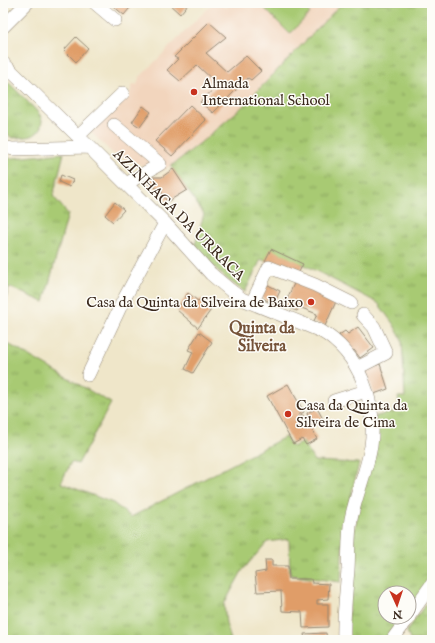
<svg xmlns="http://www.w3.org/2000/svg" width="435" height="643" font-family="'IM FELL English',serif">
<style>
.built{fill:#f2d5bd}
.grass{fill:url(#grass-tufts);stroke:#727a48}
.pitch{fill:#a8ca73;stroke:#727a48}
.building{fill:#e09d68}
.lines{fill:none;stroke-linecap:round;stroke-linejoin:round}
.minor-casing{stroke:#958874;stroke-width:14}
.minor{stroke:#fff;stroke-width:13}
.poi-dot{fill:#c8321e;stroke:#fdfcf7;stroke-width:1.5}
.labels{text-anchor:middle;dominant-baseline:central;stroke-width:3;stroke-linejoin:round;paint-order:stroke}
.poi-label{font-size:15px;fill:#3b2a1e;stroke:#fdfcf7;text-anchor:start}
.street-label{font-size:15px;fill:#3b2a1e;stroke:#fdfcf7}
.neighbourhood-label{font-size:16px;font-weight:bold;fill:#755238;stroke:#fdfcf7}
</style>
<defs>
<pattern id="grass-tufts" width="24" height="20" patternUnits="userSpaceOnUse"><rect width="24" height="20" fill="#a8ca73"/><path d="M3 7l-1-3M5 7V3M7 7l1-3M15 17l-1-3M17 17v-4M19 17l1-3" fill="none" stroke="#8aa45e"/></pattern>
</defs>
<rect width="100%" height="100%" fill="#fdfcf7"/>
<filter id="ink" filterUnits="userSpaceOnUse"><feTurbulence type="fractalNoise" baseFrequency=".025" numOctaves="2"/><feDisplacementMap in="SourceGraphic" scale="8" xChannelSelector="R" yChannelSelector="G"/><feConvolveMatrix kernelMatrix="1 2 1 2 8 2 1 2 1" color-interpolation-filters="sRGB"/></filter>
<filter id="wash" filterUnits="userSpaceOnUse"><feTurbulence type="fractalNoise" baseFrequency=".012" numOctaves="4" result="noise"/><feDisplacementMap in="SourceGraphic" scale="16" xChannelSelector="R" yChannelSelector="G"/><feGaussianBlur stdDeviation="0.9" result="paint"/><feColorMatrix in="noise" values="0 0 0 0 0 0 0 0 0 0 0 0 0 0 0 0 0 1.4 0 .05"/><feComposite in="paint" operator="in"/></filter>
<g filter="url(#wash)">
<rect width="100%" height="100%" fill="#efe6c9"/>
<path class="built" d="M213,3h8l5,5 5,-5h111l-101,105 -42,36 -28,22 -11,5 -11,-3 -37,-15 -21,-21 30,-31 7,-3 5,-14 4,1 2,-7z"/>
<path class="grass" d="M342,3h90v574l-23,33v-17h-24v24h19l-15,23h-42l7,-106 22,-118 25,-5 -3,-14h7l-3,-57 -8,-15 -16,-22 -75,-39 -38,-3 -4,-2 -16,33 -18,-13 -33,-31 10,-34 -33,-48 28,-22 42,-36z
M3,77l30,30 7,8 2,6 -2,9 -6,5 -7,2 -15,1 -9,-8z
M64,153l-11,43 15,18 -24,88 -35,-15 -6,24v-152z
M3,341l108,62 -33,61 -7,-2 -10,21 52,20 18,14 154,-80 8,10 10,-5 11,19 45,2 -16,65 -2,54 -51,-7 -1,-36 -22,3 -25,29 -18,33 2,20 5,16h-228z
M432,595v45h-22l-3,-9z"/>
<path class="pitch" d="M259,3h41l10,10 -20,21z"/>
<g id="blocks">
<path class="building" d="M114,3h20l-10,12 -12,-10z
M168,3h21l-9,11z
M209,22l17,15 -20,16 21,19 19,-16 15,15 -10,9 -3,-2 -35,35 -13,-11 18,-17 -21,-20 -17,16 -13,-11 11,-11 -4,-2z
M76,37l12,11 -12,14 -12,-12z
M190,105l16,15 -34,36 -17,-15z
M143,106l8,6 -11,15 -8,-5z
M173,169l14,21 -20,12 -6,-11 -16,-10 9,-4h8z
M61,175l12,5 -3,7 -11,-5z
M115,202l9,8 -11,12 -8,-7z
M271,249l32,15 -6,12 -32,-15z
M296,279l42,18 -13,29 -11,-5 3,-7 -18,-7 -2,4 -13,-5z
M264,283l16,8 -6,13 -16,-8z
M188,293l10,8 3,-2 12,8 -15,21 -21,-18z
M358,327l16,21 -14,10 -6,-8 -3,2 -12,-17 6,-4 3,3z
M199,332l13,10 -19,31 -8,-4 8,-17 -5,-2z
M380,364l8,25 -14,5 -9,-25z
M288,384l16,28 -6,3 1,2 4,-2 2,3 3,-2 -1,-3 10,-5 6,11 -13,7 7,13 -11,6 -4,-6 -9,5 -26,-48z
M265,560h7v6h16l1,13h22l1,4 17,1 -1,15 -11,1v4h11v23l-25,1 -1,-16 -20,-1 -1,-20 -24,1 -2,-19 11,-2z
M326,633l1,7h-22l-1,-6z"/>
</g>
</g>
<g filter="url(#ink)">
<use href="#blocks" fill-opacity="0" stroke="#958874" stroke-width="1"/>
<g class="lines">
<defs>
<path id="minor" d="M95,3l20,17
M3,27l24,-24
M3,63l86,84 76,76 46,51 19,16 12,9 79,32c39,23 56,71 50,115 -4,25 -15,48 -20,73 -3,16 -2,35 -3,51 -2,23 -5,47 -4,70
M114,125l46,39 -34,20
M78,136l45,-43
M3,147l10,2 76,-2
M252,303l17,-36 46,18 36,18
M357,368l29,-15 -12,-26 -11,-12
M88,375l35,-74 42,-78
M334,401l32,-10
M409,616l23,-32
M392,640l17,-23"/>
</defs>
<use href="#minor" class="minor-casing"/>
<use href="#minor" class="minor"/>
</g>
</g>
<g class="poi-dot">
<circle cx="194" cy="92" r="4"/>
<circle cx="311" cy="302" r="4"/>
<circle cx="288" cy="414" r="4"/>
</g>
<g class="labels">
<g class="poi-label">
<text x="202" y="83">Almada<tspan x="202" dy="17">International School</tspan></text>
<text x="303" y="302" text-anchor="end">Casa da Quinta da Silveira de Baixo</text>
<text x="296" y="405">Casa da Quinta da<tspan x="296" dy="17">Silveira de Cima</tspan></text>
</g>
<g class="street-label">
<text transform="translate(179 215) rotate(45)">AZINHAGA DA URRACA</text>
</g>
<g class="neighbourhood-label">
<text x="262" y="329">Quinta da<tspan x="262" dy="18">Silveira</tspan></text>
</g>
</g>
<rect width="435" height="643" fill="none" stroke="#fdfcf7" stroke-width="16"/>
<g transform="translate(397 605) rotate(177)"><circle r="19" fill="#fdfcf7" stroke="#afa8a0"/>
<path d="M0-3L7 15L0 10L-7 15Z" fill="#c8321e"/>
<text y="-6" font-size="11" font-weight="bold" text-anchor="middle" fill="#3b2a1e">N</text>
</g>
</svg>
